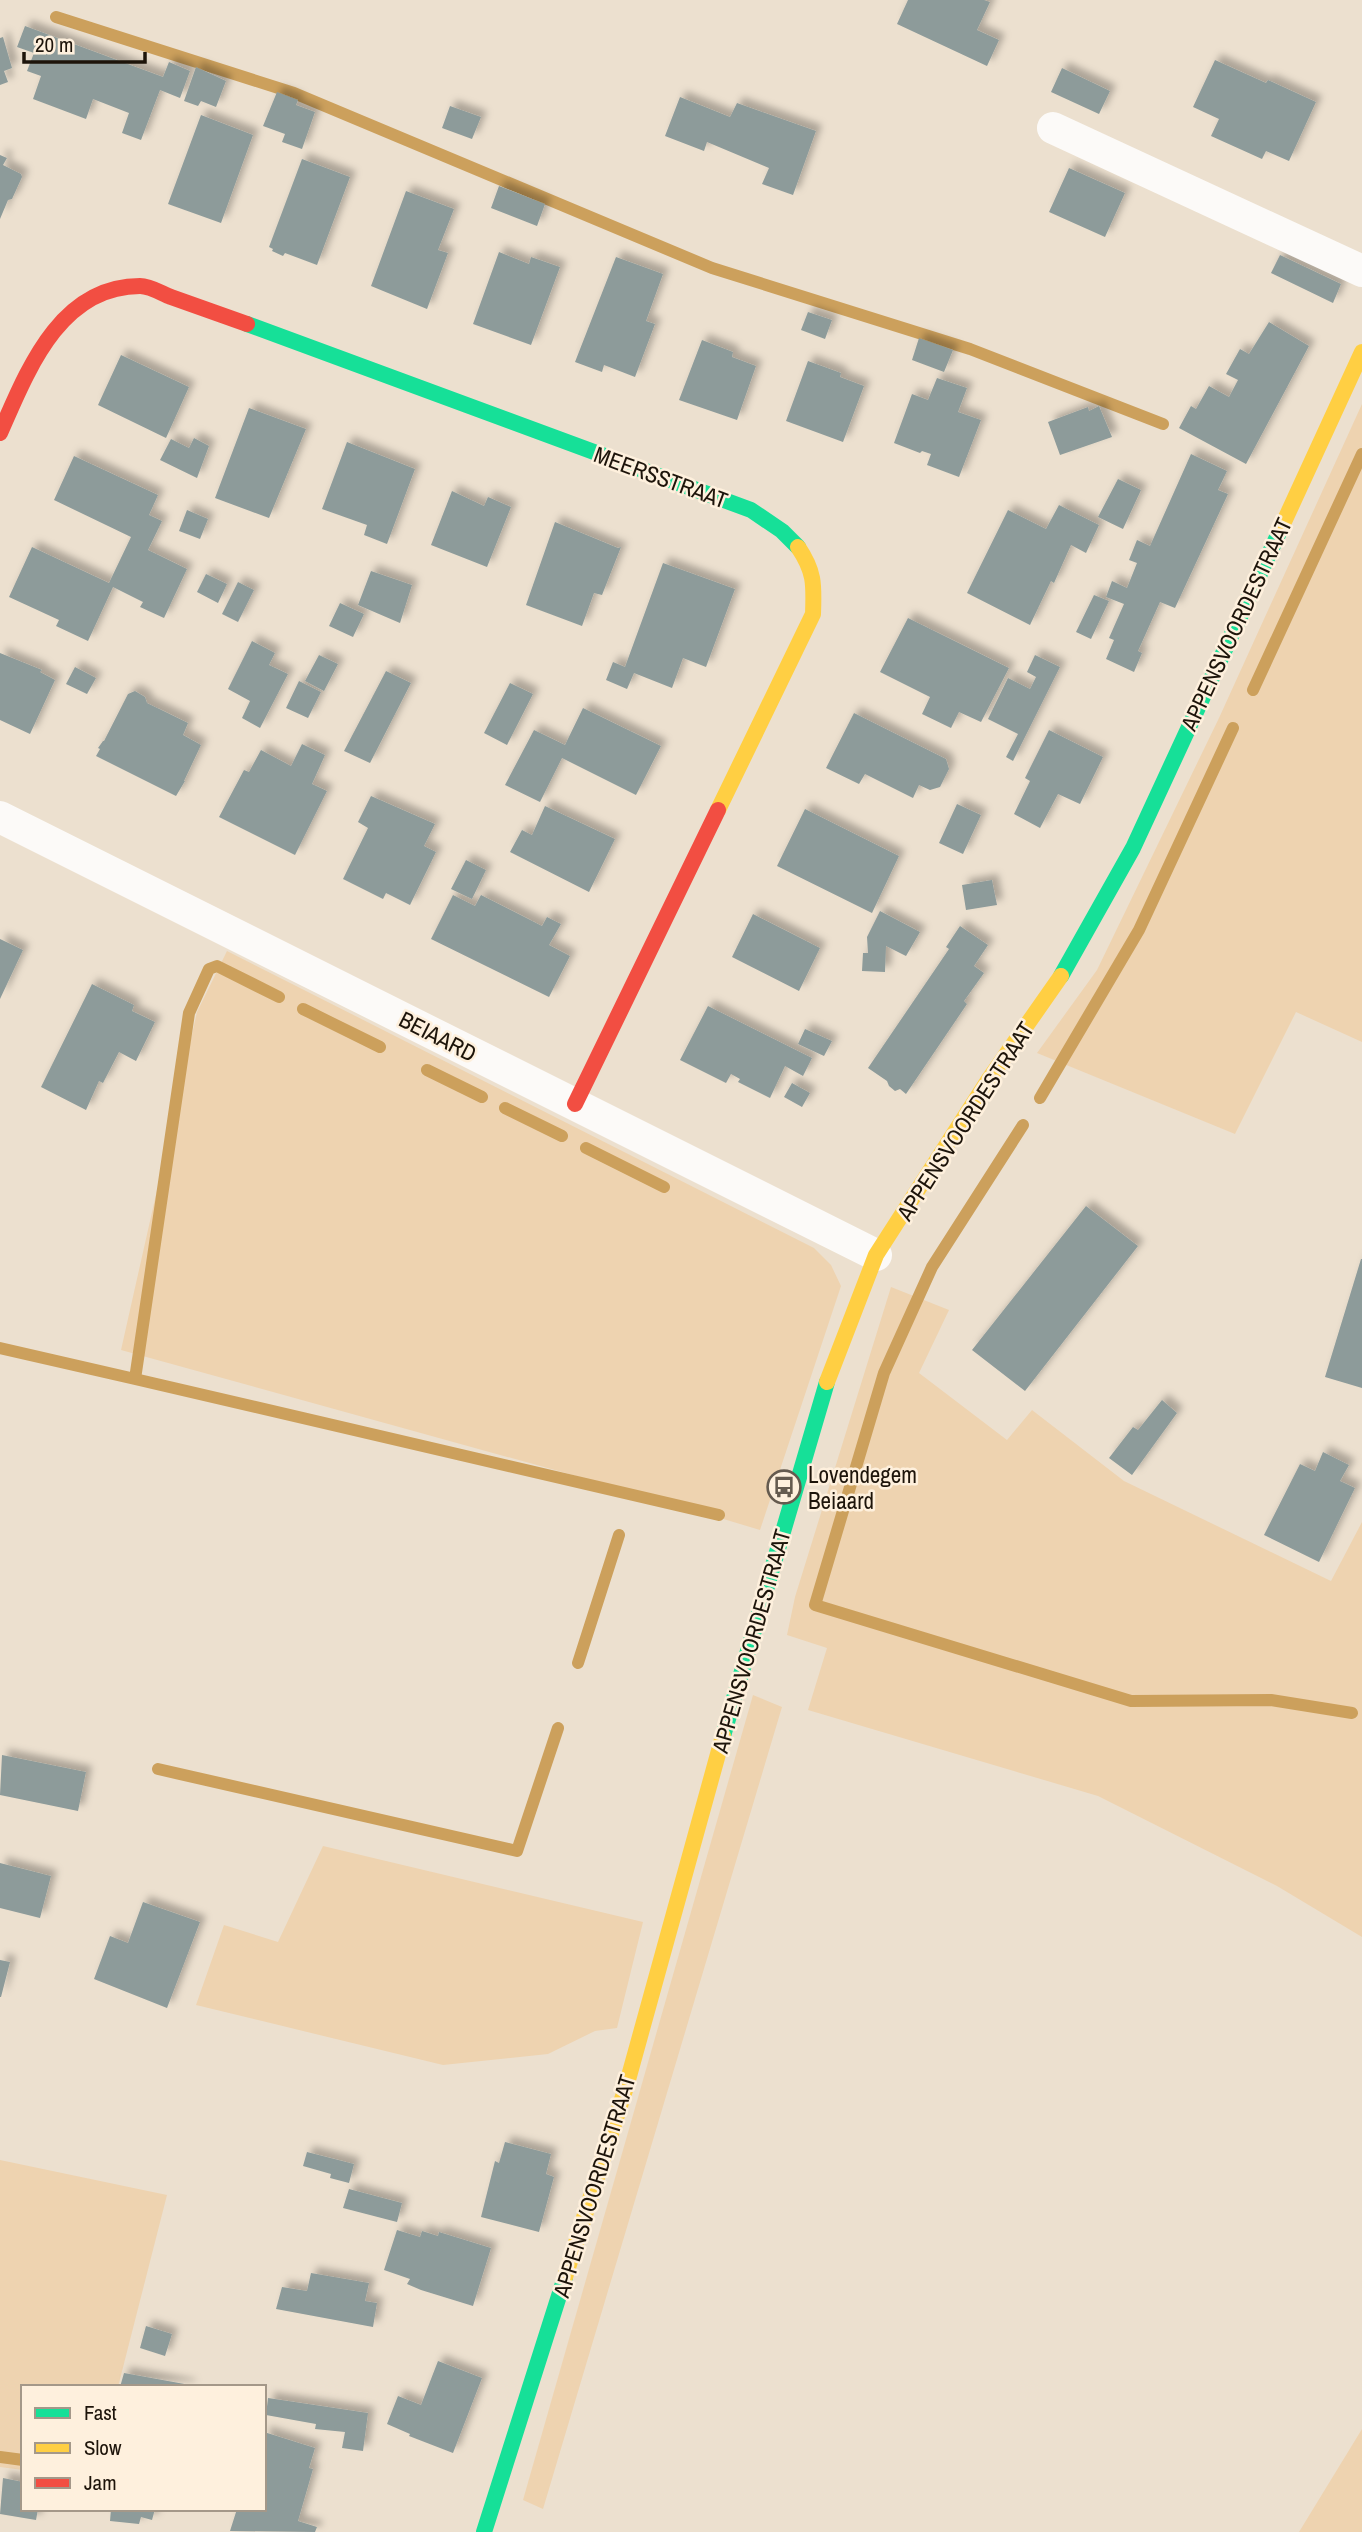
<svg xmlns="http://www.w3.org/2000/svg" width="1362" height="2532" font-family="'Archivo Narrow',sans-serif">
<style>
.green{fill:#eed3b0}
.lines{fill:none;stroke-linecap:round;stroke-linejoin:round}
.stream{stroke:#cca05c;stroke-width:12}
.building{fill:#8d9b9a;filter:url(#shadow)}
.street{stroke:#fcfaf8;stroke-width:32}
.fast{stroke:#16e098;stroke-width:16}
.slow{stroke:#ffcf43;stroke-width:16}
.jam{stroke:#f24e42;stroke-width:16}
.labels{text-anchor:middle;dominant-baseline:central;stroke-width:5;stroke-linejoin:round;paint-order:stroke}
.street-label{font-size:23px;fill:#1d140a;stroke:#fef0dd}
.poi-label{font-size:23px;fill:#1d140a;stroke:#fef0dd;text-anchor:start}
</style>
<defs>
<filter id="shadow"><feDropShadow dx="6" dy="-6" stdDeviation="3.5" flood-color="#0004"/></filter>
</defs>
<rect width="100%" height="100%" fill="#ece0cf"/>
<path class="green" d="M1362,404v638l-66,-30 -61,122 -198,-81 60,-83 122,-252z
M227,951l587,297 17,17 10,21 -81,244 -133,-40 -506,-140 76,-338z
M891,1287l58,23 -30,63 88,67 25,-30 92,71 207,100 31,-59v415l-85,-51 -179,-90 -290,-86 19,-62 -40,-13 8,-38z
M753,1695l29,12 -239,802 -20,-9z
M323,1846l320,76 -26,106 -22,3 -47,23 -105,11 -247,-60 28,-80 54,17z
M0,2160l167,35 -49,192h-95v83l-23,-3z
M1362,2429v103h-63z"/>
<g class="lines">
<path class="stream" d="M56,17l238,76 418,175 258,81 193,75
M1253,690l109,-236
M279,997l-62,-31 -8,3 -20,44 -54,366 584,136
M303,1009l77,38
M427,1070l55,27
M1040,1098l99,-168 94,-202
M505,1108l57,28
M1023,1125l-91,142 -48,106 -69,232 316,96 140,-1 81,13
M586,1148l78,39
M0,1348l135,31
M578,1663l41,-128
M158,1769l359,82 41,-123
M0,2457l23,3"/>
</g>
<path class="building" d="M908,0h76l6,2 -13,28 22,10 -12,26 -90,-42z
M25,26l138,51 6,-15 21,9 -10,27 -20,-8 -19,50 -19,-7 7,-20 -36,-14 -7,20 -53,-20 8,-23 -14,-5 7,-18 -17,-6z
M3,37l9,31 -8,3 4,11 -8,3v-47z
M1215,60l51,23 2,-3 48,22 -27,59 -23,-10 -4,8 -51,-23 8,-17 -26,-12z
M196,67l30,14 -10,26 -15,-6 -3,5 -14,-5z
M1062,68l48,23 -11,23 -48,-22z
M277,92l21,8 -2,5 19,7 -13,37 -20,-7 3,-8 -22,-8z
M680,97l50,20 7,-14 79,28 -23,64 -31,-11 7,-16 -62,-26 -3,9 -39,-15z
M450,106l31,11 -9,22 -30,-11z
M201,115l52,20 -32,88 -53,-19z
M0,155l7,3 -4,7 18,9 1,3 -10,22 -4,1 -8,19z
M302,159l48,18 -33,88 -32,-12 -2,3 -11,-5 1,-2 -4,-2z
M1069,168l56,25 -20,44 -56,-25z
M499,186l46,18 -8,22 -46,-18z
M406,191l48,18 -16,41 10,3 -21,56 -56,-23z
M499,252l30,12 2,-7 29,10 -29,78 -58,-21z
M1280,255l61,29 -8,19 -62,-30z
M616,257l47,17 -17,47 9,3 -20,53 -31,-12 -2,7 -27,-10z
M808,312l24,8 -7,19 -24,-9z
M1269,322l40,24 -63,118 -67,-36 12,-22 5,3 13,-23 20,11 9,-17 -12,-6 14,-25 9,5z
M919,338l34,12 -9,22 -32,-12z
M702,340l31,12 -1,5 24,9 -19,54 -58,-20z
M121,355l68,32 -23,51 -68,-33z
M808,361l33,12 -1,4 24,9 -21,56 -57,-21z
M937,378l30,10 -9,24 23,8 -22,57 -32,-12 4,-11 -9,-3 -2,2 -26,-10 18,-49 16,6z
M1099,406l13,31 -52,18 -12,-33 40,-15 1,4z
M249,408l57,21 -37,89 -54,-20z
M194,438l15,8 -12,32 -37,-18 11,-21 18,9z
M347,442l68,27 -28,75 -23,-9 3,-10 -45,-16z
M1191,454l36,17 -9,19 10,4 -53,114 -15,-6 -22,49 4,2 -8,19 -28,-13 8,-19 -5,-2 15,-34 -18,-7 6,-16 15,7 10,-25 -8,-3 8,-20 13,6z
M74,456l84,39 -9,20 13,6 -14,29 39,19 -23,49 -24,-11 3,-5 -30,-15 -25,54 -32,-15 3,-6 -50,-23 23,-50 77,36 22,-46 -77,-37z
M1118,479l23,11 -18,39 -25,-12z
M452,491l32,15 4,-9 23,10 -24,60 -56,-22z
M1059,505l40,20 -13,28 -15,-8 -17,38 -3,-2 -21,44 -63,-32 41,-83 38,19z
M187,510l21,9 -8,20 -21,-8z
M555,522l63,26 3,-1 -19,48 -8,-2 -12,33 -56,-21z
M663,563l72,26 -29,78 -23,-9 -11,30 -38,-15 -7,16 -21,-9 7,-18 12,5z
M371,571l41,14 -12,38 -42,-18z
M206,574l21,10 -9,19 -21,-11z
M238,582l16,8 -16,32 -16,-8z
M1094,595l15,6 -18,38 -15,-7z
M340,603l24,11 -11,23 -24,-11z
M908,618l101,50 -28,54 -22,-10 -8,16 -29,-14 8,-17 -50,-25z
M252,641l23,12 -6,12 19,9 -28,54 -18,-10 8,-17 -22,-12z
M0,653l42,17 -2,2 15,8 -25,54 -30,-14z
M319,655l19,9 -14,27 -19,-10z
M1035,655l25,12 -47,94 -7,-4 12,-23 -30,-15 20,-41 22,11 6,-12 -9,-5z
M75,667l21,11 -9,16 -21,-10z
M386,671l25,12 -41,80 -26,-12z
M299,681l22,11 -13,26 -22,-10z
M510,683l23,11 -26,51 -23,-12z
M135,691l10,6 2,6 41,20 -5,12 18,10 -17,36h1l-9,15 -80,-40 4,-7 -2,-1 5,-7h1l24,-47z
M583,708l78,38 -25,49 -74,-37 -22,44 -35,-17 29,-55 31,15z
M854,713l92,46 3,10 -9,18 -10,3 -11,-5 -6,13 -48,-24 -6,10 -33,-16z
M1049,730l54,27 -23,47 -22,-10 -18,34 -26,-14 16,-33 -5,-3z
M302,744l23,11 -13,29 15,7 -32,64 -76,-38 25,-47 5,2 12,-22 30,16z
M371,796l64,28 -11,22 12,6 -26,53 -24,-12 -3,6 -40,-20 25,-51 -10,-6z
M957,804l24,11 -18,39 -24,-11z
M545,806l70,33 -26,53 -79,-40 12,-22 10,5z
M805,809l94,47 -27,57 -95,-47z
M466,860l20,10 -14,29 -21,-10z
M992,880l5,25 -31,5 -4,-25z
M453,895l22,11 6,-11 61,31 5,-9 14,7 -12,21 21,11 -21,41 -118,-58z
M880,911l40,21 -14,24 -20,-10 -1,26 -23,-1 1,-18h5l-1,-16z
M753,914l67,34 -21,43 -67,-34z
M960,926l28,19 -14,21 10,7 -20,28 3,3 -61,90 -6,-5 -5,2 -6,-5 -2,-5 -19,-13 81,-119 -3,-2z
M0,939l23,11 -23,49z
M92,984l42,21 -2,6 23,11 -19,39 -17,-9 -16,31 -4,-2 -13,29 -45,-23z
M708,1006l104,52 -9,18 -18,-10 -15,32 -32,-16 2,-3 -9,-5 -5,9 -46,-23z
M805,1029l27,12 -8,15 -26,-12z
M792,1083l18,10 -8,14 -18,-10z
M1086,1206l52,40 -113,145 -53,-41z
M1361,1259h1v129l-37,-11z
M1162,1400l15,13 -45,62 -23,-17 24,-31 5,3z
M1323,1452l26,13 -9,16 15,7 -36,74 -55,-27 36,-71 15,7z
M2,1755l84,17 -8,39 -78,-16z
M0,1863l51,13 -11,42 -40,-10z
M143,1902l57,20 -33,86 -73,-29 16,-43 18,7z
M0,1960l10,2 -9,35h-1z
M505,2142l46,12 -5,20 8,3 -15,55 -58,-15 14,-56 4,2z
M307,2152l47,12 -5,19 -19,-5 1,-4 -28,-8z
M349,2189l53,14 -5,19 -54,-14z
M397,2230l23,7 2,-6 16,5 1,-4 52,16 -18,58 -52,-16 -14,-6 3,-5 -26,-9z
M311,2273l58,10 -4,18 12,2 -4,24 -97,-18 6,-22 25,4z
M146,2326l26,8 -7,22 -25,-8z
M438,2361l44,17 -29,75 -44,-17 1,-2 -23,-10 11,-28 23,9z
M124,2373l66,12v2h-70z
M268,2398l100,15 -5,38 -21,-3 3,-16 -30,-3 1,-5 -50,-9z
M264,2432l51,16 -6,20 4,1 -15,52 19,6 -2,5 -85,-1 7,-22h27z
M3,2478l20,4v27h15l-2,11 -36,-6z
M111,2509h44l-3,11 -11,-3 -2,7 -29,-3z"/>
<g class="lines">
<path class="street" d="M1053,128l309,143
M0,817l876,438"/>
<path class="fast" d="M247,324l504,186 31,21 16,16
M1061,976l72,-128 150,-324
M723,1736l104,-354
M484,2532l81,-255"/>
<path class="slow" d="M1283,524l79,-172
M718,810l95,-196c1,-29 2,-42 -15,-67
M827,1382l49,-127 113,-176 72,-103
M565,2277l61,-190 97,-351"/>
<path class="jam" d="M0,433c27,-61 59,-147 140,-147 10,0 21,7 31,11 25,9 50,18 76,27
M575,1104l143,-294"/>
</g>
<defs>
<symbol id="bus-ring" viewBox="-11 -11 22 22"><circle r="9.5" fill="#fef0dd" stroke="#655b4f" stroke-width="1.5"/><path d="M-5-6H5V4H4V6H2V4H-2V6H-4V4H-5ZM-3.5-4V0h7V-4ZM-3.5 1.2v1.5H-2V1.2ZM2 1.2v1.5H3.5V1.2Z" fill="#655b4f"/></symbol>
</defs>
<g fill-rule="evenodd">
<use href="#bus-ring" x="765" y="1468" width="38" height="38"/>
</g>
<g class="labels">
<g class="street-label">
<text transform="translate(661 477) rotate(20)">MEERSSTRAAT</text>
<text transform="translate(1236 624) rotate(-65)">APPENSVOORDESTRAAT</text>
<text transform="translate(438 1036) rotate(27)">BEIAARD</text>
<text transform="translate(965 1121) rotate(-57)">APPENSVOORDESTRAAT</text>
<text transform="translate(751 1641) rotate(-74)">APPENSVOORDESTRAAT</text>
<text transform="translate(594 2186) rotate(-73)">APPENSVOORDESTRAAT</text>
</g>
<g class="poi-label">
<text x="808" y="1474">Lovendegem<tspan x="808" dy="26">Beiaard</tspan></text>
</g>
</g>
<rect x="21" y="2385" width="245" height="126" fill="#fef0dd" stroke="#a49889" stroke-width="2"/>
<rect x="35" y="2408" width="35" height="10" fill="#16e098" stroke="#a49889" stroke-width="2"/>
<text x="84" y="2420" font-size="21" fill="#1d140a">Fast</text>
<rect x="35" y="2443" width="35" height="10" fill="#ffcf43" stroke="#a49889" stroke-width="2"/>
<text x="84" y="2455" font-size="21" fill="#1d140a">Slow</text>
<rect x="35" y="2478" width="35" height="10" fill="#f24e42" stroke="#a49889" stroke-width="2"/>
<text x="84" y="2490" font-size="21" fill="#1d140a">Jam</text>
<path d="M24 52v10h121v-10" fill="none" stroke="#1d140a" stroke-width="3.5"/>
<text x="35" y="52" font-size="21" fill="#1d140a" stroke="#fef0dd" stroke-width="5" paint-order="stroke">20 m</text>
</svg>
